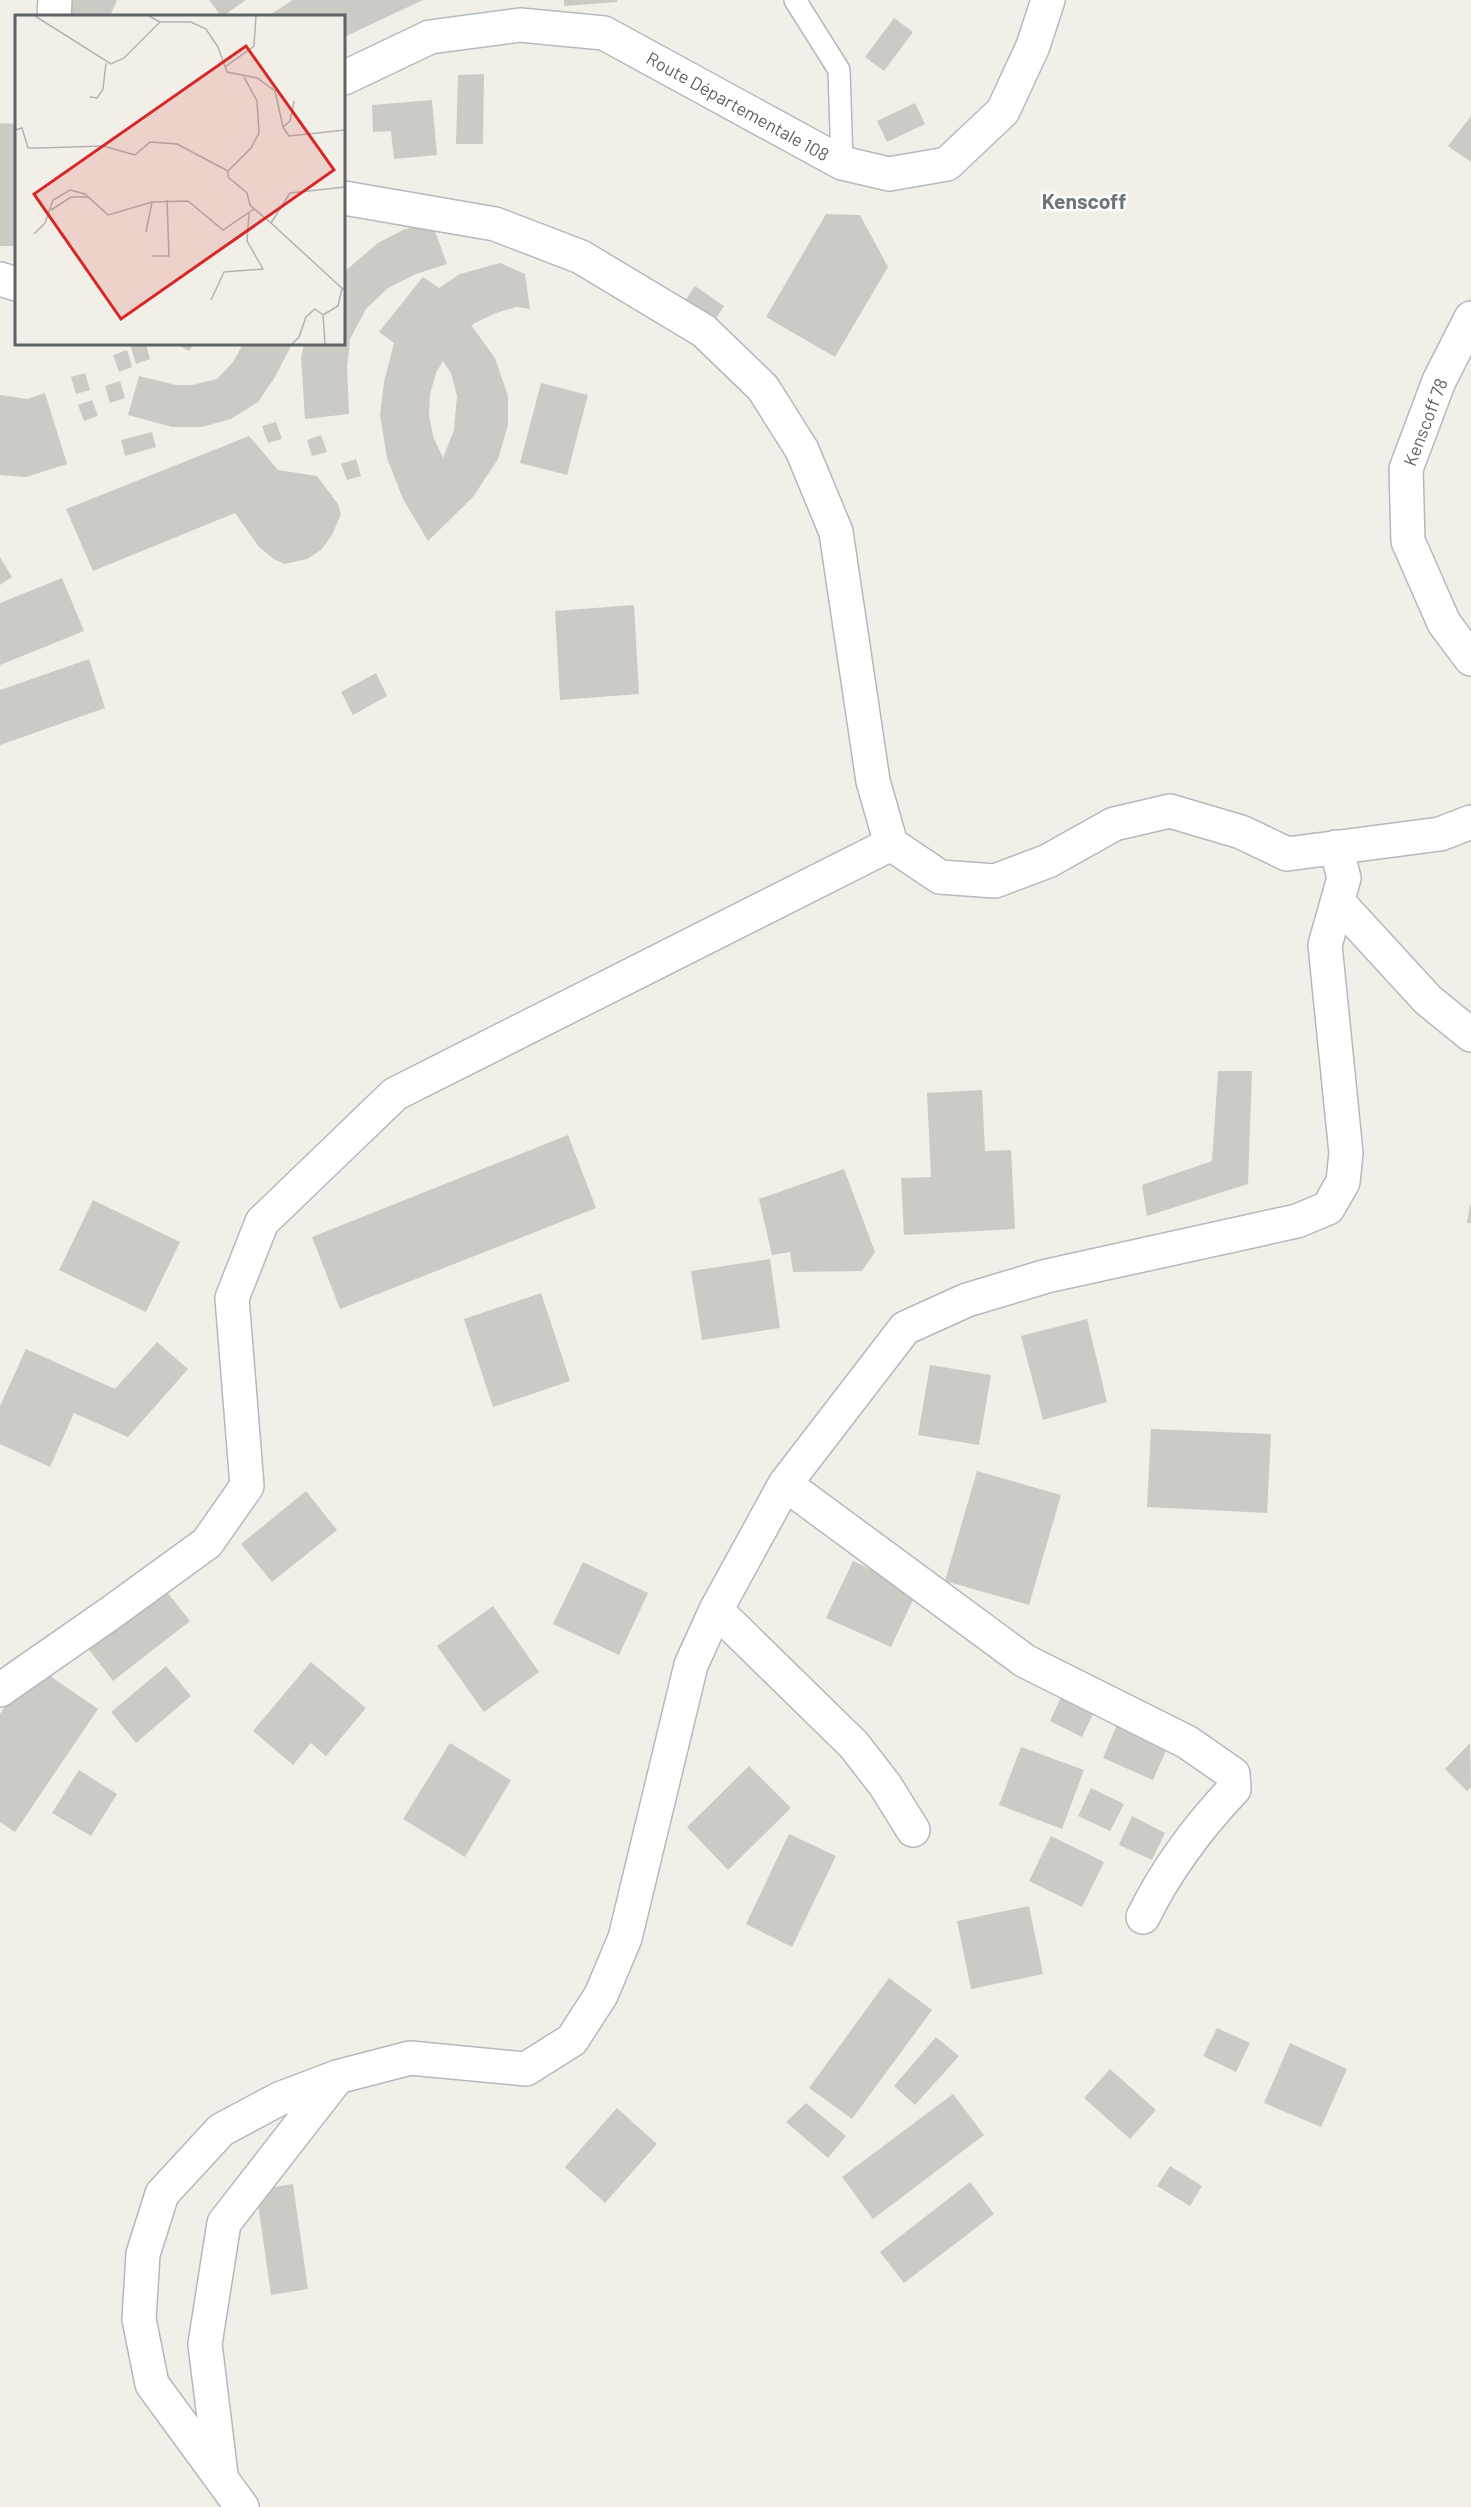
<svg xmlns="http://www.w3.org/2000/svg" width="1471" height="2507" font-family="Barlow,sans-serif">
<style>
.building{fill:#cccac5;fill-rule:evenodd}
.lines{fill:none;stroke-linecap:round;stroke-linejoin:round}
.service-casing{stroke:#b5b8bc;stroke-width:24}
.minor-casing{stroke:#b5b8bc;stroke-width:36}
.secondary-casing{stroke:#b6babf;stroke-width:36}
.service{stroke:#fff;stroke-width:21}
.minor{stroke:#fff;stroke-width:33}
.secondary{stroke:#fff;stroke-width:33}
.labels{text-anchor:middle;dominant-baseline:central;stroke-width:5;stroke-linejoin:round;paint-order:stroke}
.street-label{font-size:18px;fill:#5f6368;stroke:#fff}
.quarter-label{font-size:21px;font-weight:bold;fill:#70757a;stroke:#fff}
.inset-road{fill:none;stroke:#b3b3b1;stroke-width:1.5}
.view{fill:#d62828;fill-opacity:0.15;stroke:#d62828;stroke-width:3}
.inset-edge{fill:none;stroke:#5f6368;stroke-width:3}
</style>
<rect width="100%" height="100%" fill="#f1efe8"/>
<path class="building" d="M70,0h47l-7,16h-47z
M209,0h37l-23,16h-2z
M293,0h130l-79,37v-21h-76z
M564,0h53v2l-53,4z
M894,18l19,14 -29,39 -19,-14z
M484,74l-1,70h-27l2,-69z
M432,100l5,55 -43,4 -3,-28 -18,1 -1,-27z
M915,103l10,21 -38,18 -10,-21z
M1471,116v46l-23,-16z
M0,123l16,1v122h-16z
M826,214l34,1 28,52 -53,90 -69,-40z
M432,223l15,41 -31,10 -28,14 -22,21 -16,30 -3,28 2,47 -44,5 -4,-62 3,-13h40v-72l34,-29 27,-14z
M500,263l25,11 5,35 -14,-2 -20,6 -25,12 24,33 13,38v29l-10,34 -25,38 -45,44 -25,-42 -16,-41 -7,-43 4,-33 10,-39 -15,-11 44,-55 16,11 21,-14zM443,361l8,12 6,23 -3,34 -11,28 -10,-22 -4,-21 1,-21 6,-21z
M695,286l29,20 -10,15 -29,-20z
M140,344h6l4,15 -14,5 -5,-17z
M177,344h17l-5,7z
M243,344h49l-17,33 -17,25 -27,17 -29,8h-30l-44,-12 11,-39 37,9h16l25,-6 16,-17z
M127,350l5,17 -13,5 -6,-17z
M85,373l5,17 -14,4 -5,-17z
M120,381l5,17 -15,5 -5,-17z
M541,383l47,12 -21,80 -47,-12z
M45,393l22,71 -41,13 -26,-2v-80l27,4z
M92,400l6,16 -14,5 -6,-16z
M276,422l6,17 -14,4 -6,-17z
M152,432l4,15 -31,9 -4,-16z
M321,435l6,17 -15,4 -5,-16z
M249,436l29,34 39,6 21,28 3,10 -9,21 -11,15 -14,9 -22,5 -10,-4 -16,-13 -24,-34 -142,58 -27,-62z
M356,459l5,17 -14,4 -6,-16z
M0,557l12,20 -12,8z
M62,578l22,53 -84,34v-62z
M634,605l5,89 -79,6 -5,-89z
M89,659l16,49 -105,37v-55z
M376,673l11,23 -34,19 -12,-23z
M1218,1071h34l-4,113 -101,32 -5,-31 70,-24z
M982,1090l3,61 26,-1 4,79 -111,6 -3,-57 30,-1 -4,-84z
M568,1135l28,73 -256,101 -28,-72z
M844,1169l31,83 -13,19 -69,1 -3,-20 -18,3 -13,-56z
M93,1200l87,42 -34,70 -87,-42z
M1470,1205h1v18h-4z
M770,1259l10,69 -78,12 -11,-69z
M541,1293l29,88 -77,26 -29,-88z
M1087,1319l20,83 -64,18 -22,-84z
M157,1342l31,27 -60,68 -54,-24 -24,54 -50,-23v-38l26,-57 89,40z
M930,1365l61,10 -12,70 -61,-10z
M1151,1429l120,5 -4,79 -120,-6z
M977,1471l84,24 -32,110 -84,-24z
M306,1491l31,39 -65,52 -31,-38z
M853,1561l64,30 -26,56 -65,-29z
M583,1562l65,31 -29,62 -66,-31z
M160,1583l30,38 -77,60 -29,-38z
M493,1606l46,66 -55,40 -47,-66z
M311,1662l55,46 -40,48 -15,-13 -18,22 -40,-34z
M34,1665l64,44 -83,123 -15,-10v-108z
M166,1666l25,30 -55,47 -25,-31z
M1063,1693l33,15 -14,29 -32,-16z
M1121,1715l51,22 -19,43 -50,-22z
M450,1743l61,37 -46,77 -62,-38z
M1470,1743l1,44 -4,4 -22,-22z
M1021,1747l63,23 -22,59 -63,-24z
M749,1766l42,42 -63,62 -41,-43z
M79,1770l38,24 -26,42 -39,-23z
M1091,1788l33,16 -14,27 -32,-15z
M1132,1816l33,17 -13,27 -33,-15z
M789,1834l47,22 -44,91 -46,-23z
M1051,1836l53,26 -22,45 -53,-26z
M1029,1906l14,68 -72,15 -14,-68z
M889,1978l43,32 -80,109 -43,-31z
M1217,2028l33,15 -14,29 -33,-16z
M936,2037l23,19 -44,49 -21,-19z
M1290,2043l57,26 -26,58 -57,-24z
M1110,2069l46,41 -26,29 -46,-41z
M953,2094l31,41 -111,84 -31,-42z
M806,2103l40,33 -18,22 -42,-36z
M617,2108l40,36 -52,59 -40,-36z
M1170,2166l32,20 -12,20 -33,-20z
M970,2182l24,32 -90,69 -24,-31z
M293,2184l15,105 -37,6 -15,-105z"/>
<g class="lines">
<defs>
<path id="service" d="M795,0l44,70 3,93"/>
<path id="minor" d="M54,16l1,-16
M344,198l151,26 86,33 123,74 59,57 39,62 34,82 37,249 18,63 49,33 55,4 53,-20 66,-37 56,-13 71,21 46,22 153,-20 31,-12
M1471,318l-32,63 -33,88 2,72 36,82 27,36
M1338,902l90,98 43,35
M785,1484l240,177 162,81 46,32 1,15c-36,38 -68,81 -91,128
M716,1610l138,135 31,40 28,45
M0,1690l112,-78 95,-69 40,-57 -15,-188 30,-76 133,-128 496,-250
M221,2475l-16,-131 19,-121 112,-144
M242,2507l-90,-123 -13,-65 4,-65 19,-60 59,-64 58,-31 58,-22 73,-19 116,11 46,-29 29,-45 24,-57 66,-273 25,-55 69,-126 120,-156 62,-28 80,-24 250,-55 31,-13 15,-26 3,-29 -21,-208 19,-67 -8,-31"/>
<path id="secondary" d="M344,78l86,-41 90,-12 84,8 238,130 47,11 58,-10 56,-53 30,-65 15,-46
M0,279l16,5"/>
</defs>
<use href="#service" class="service-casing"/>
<use href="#minor" class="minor-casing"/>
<use href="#secondary" class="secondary-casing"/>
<use href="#service" class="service"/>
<use href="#minor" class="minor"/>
<use href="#secondary" class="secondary"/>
</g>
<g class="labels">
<g class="street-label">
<text transform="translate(738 106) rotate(29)">Route Départementale 108</text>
<text transform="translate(1425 422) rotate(-69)">Kenscoff 78</text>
</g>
<g class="quarter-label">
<text x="1084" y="200">Kenscoff</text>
</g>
</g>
<g transform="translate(15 15)">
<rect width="330" height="330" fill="#f1efe8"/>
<path class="inset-road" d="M20,1l76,48 13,-6 36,-36M134,1l11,6h31l15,7 12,18 9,25 30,6 18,13 8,36 6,9 56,-6M210,52l29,-21 2,-30M229,62l13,24 2,32 -8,15 -23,23v6l19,16 3,12 21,18 19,-30 55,-6M75,82l7,1 6,-9 3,-26M268,112l7,-6 4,-20M0,115l7,-2 6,20h10l65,-2 32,9 15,-13 27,2 51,27M36,195l20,-13h18M256,208l74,68M131,217l6,-30M19,219l11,-11 8,-23 17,-10 15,4 23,21 44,-13 36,-1 35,29 31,-21M137,241h17l-2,-56M196,285l13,-28 39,-3 -16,-28 2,-28M277,329l7,-7 7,-20 9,-8 8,6M310,329l-2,-29 15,-9 4,-18"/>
<path class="view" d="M231,31l88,124 -213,149 -87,-125z"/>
<rect width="330" height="330" class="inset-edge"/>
</g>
</svg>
